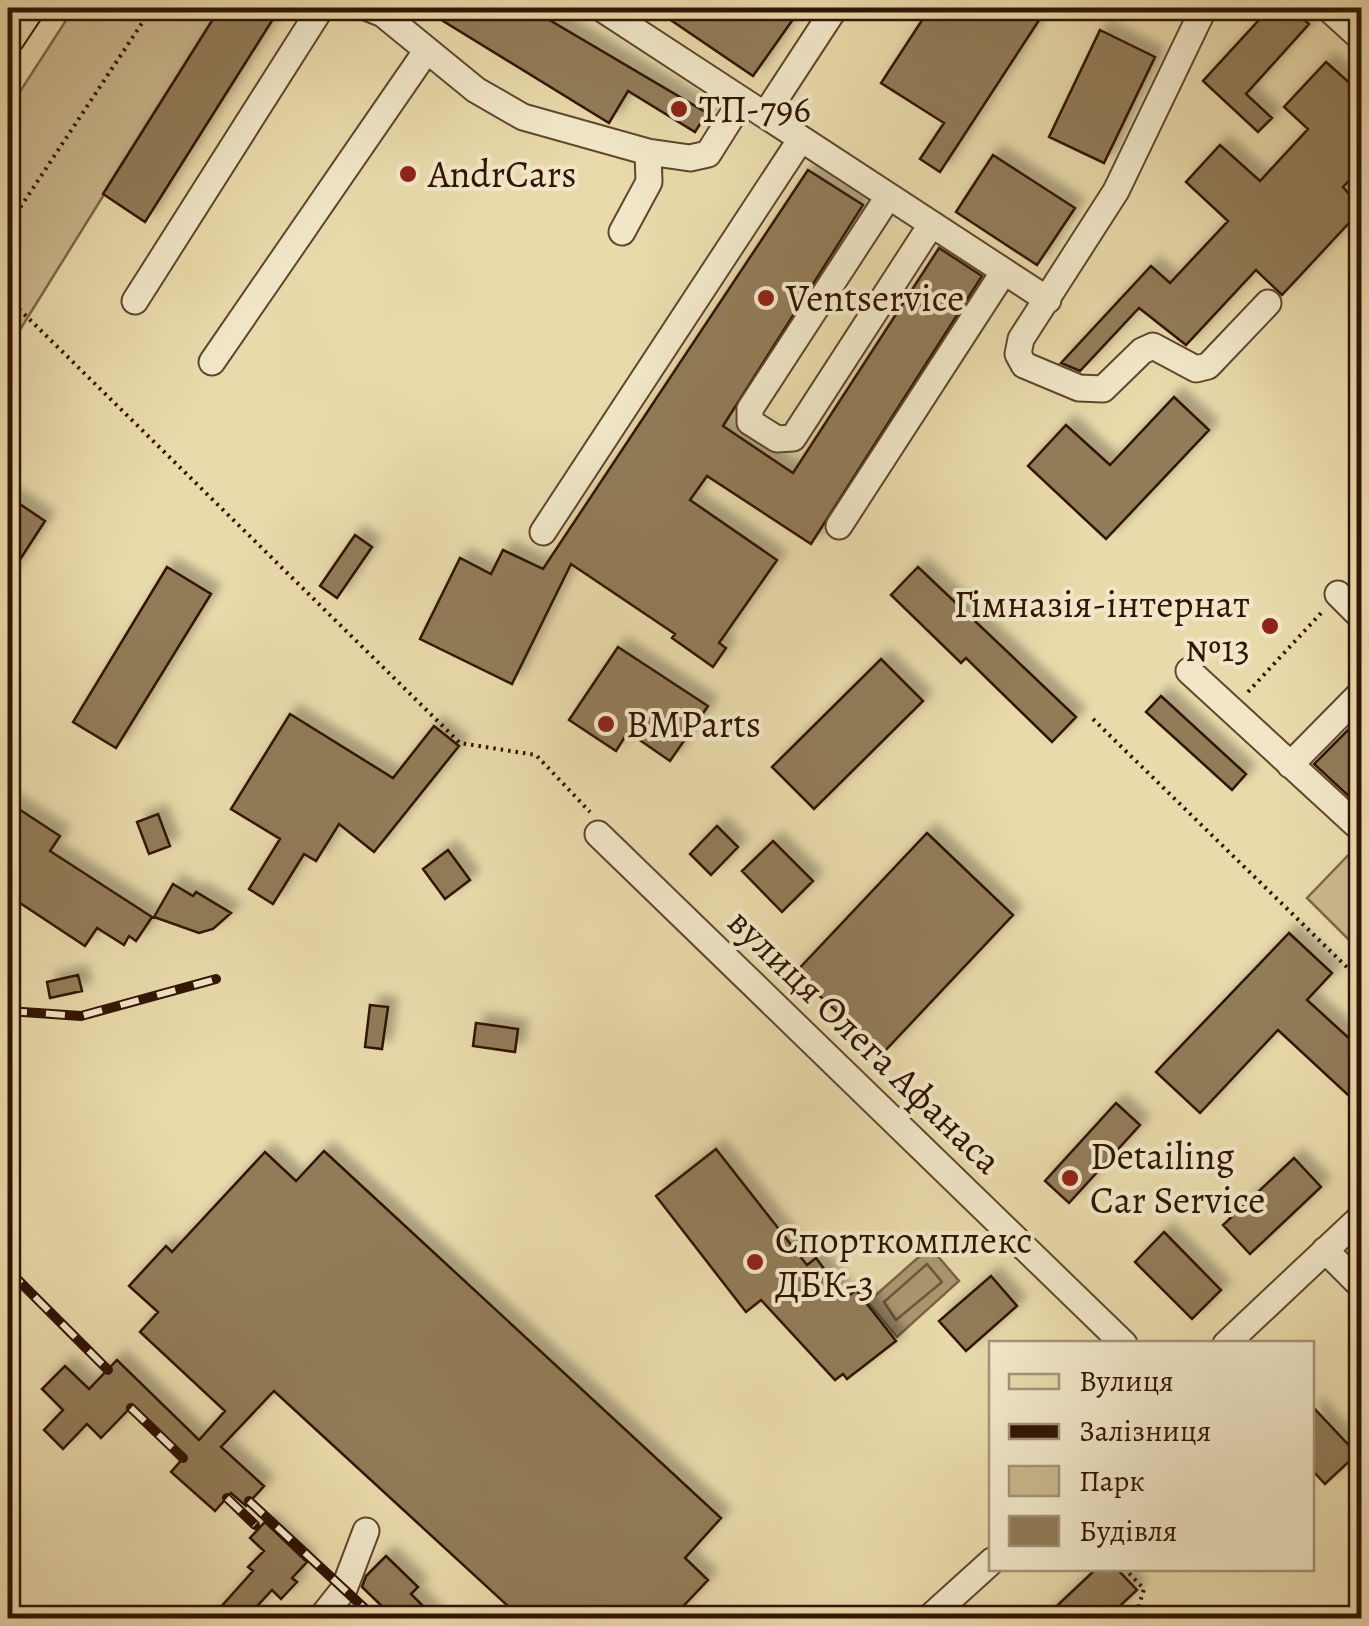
<svg xmlns="http://www.w3.org/2000/svg" width="1369" height="1626" font-family="Alegreya,serif">
<style>
.green{fill:#cab88e;stroke:#7e6648;stroke-width:2.5}
.water{fill:#aa9771;stroke:#7a6344;stroke-width:2.5}
.lines{fill:none;stroke-linecap:round;stroke-linejoin:round}
.shore{stroke:#6e5639;stroke-width:2.5}
.building{fill:#917b59;stroke:#311401;stroke-width:2.5;filter:url(#shadow)}
.minor-casing{stroke:#5f462c;stroke-width:29}
.major-casing{stroke:#311401;stroke-width:36}
.path{stroke:#311401;stroke-width:4;stroke-dasharray:2.5 5;stroke-linecap:butt}
.minor{stroke:#f1e7c8;stroke-width:25}
.major{stroke:#e9daab;stroke-width:32}
.rail-casing{stroke:#311401;stroke-width:10}
.rail{stroke:#f1e7c8;stroke-width:6;stroke-dasharray:19;stroke-linecap:butt}
.poi-dot{fill:#8f2418;stroke:#f1e7c8;stroke-width:4}
.labels{text-anchor:middle;dominant-baseline:central;stroke-width:8;stroke-linejoin:round;paint-order:stroke}
.poi-label{font-size:38px;fill:#311401;stroke:#f1e7c8;text-anchor:start}
.street-label{font-size:38px;fill:#311401;stroke:#f1e7c8}
</style>
<defs>
<filter id="shadow"><feDropShadow dx="9" dy="-9" stdDeviation="5" flood-color="#0004"/></filter>
</defs>
<rect width="100%" height="100%" fill="#e9daab"/>
<filter id="stains"><feTurbulence type="fractalNoise" baseFrequency=".002" numOctaves="4"/><feColorMatrix values="0 0 0 0 .2 0 0 0 0 .09 0 0 0 0 .02 0 0 0 .5 -.17"/></filter>
<radialGradient id="worn" r=".72"><stop offset=".6" stop-color="#630" stop-opacity="0"/><stop offset="1" stop-color="#630" stop-opacity=".3"/></radialGradient>
<path class="green" d="M74,8h146l-212,341v-239z
M1359,844l3,2 -1,106 -54,-54z"/>
<path class="water" d="M930,1247l29,34 -62,56 -29,-35z"/>
<g class="lines">
<path class="shore" d="M927,1264l15,18 -46,38 -12,-18z"/>
</g>
<path class="building" d="M220,8h60l-135,214 -42,-28z
M422,8h107l178,105 -12,19 -67,-41 -19,32z
M653,8h148l-48,68z
M930,8h117l-107,164 -20,-13 24,-36 -63,-40z
M1270,8h21l18,16 -63,70 26,24 -14,14 -55,-51z
M1100,30l55,27 -51,106 -55,-26z
M1326,62l27,24 9,-9v90l-19,20 19,22 -80,86 -26,-25 -70,75 -47,-37 -59,63 -19,-8 90,-97 19,17 58,-62 -42,-39 34,-37 40,36 48,-52 -24,-22z
M993,155l82,53 -38,57 -81,-53z
M808,170l55,35 -140,221 70,47 146,-225 43,28 -171,268 -104,-68 -17,24 87,60 -58,83 7,5 -13,19 -41,-29 3,-4 -104,-70 -59,120 -92,-45 40,-81 31,16 12,-24 40,19z
M1174,397l35,33 -103,109 -78,-73 38,-41 44,40z
M8,496l37,25 -37,57z
M355,535l17,12 -35,51 -17,-12z
M167,567l44,27 -95,154 -43,-26z
M918,567l158,150 -24,25 -86,-84 -5,5 -70,-68z
M618,647l90,59 -38,55 -42,-29 -12,19 -47,-31z
M881,659l42,42 -109,108 -42,-42z
M1161,696l85,78 -14,16 -86,-78z
M290,714l103,64 41,-52 25,20 -85,106 -35,-28 -23,37 -12,-7 -31,50 -24,-15 31,-50 -49,-30z
M1362,716v78l-8,7 -40,-37z
M8,802l52,34 -10,15 102,66 -16,24 -7,-5 -5,9 -27,-17 -12,18 -77,-51z
M158,814l12,32 -21,8 -12,-32z
M717,826l21,21 -27,28 -21,-21z
M927,833l86,82 -131,139 -87,-81z
M773,841l40,40 -31,31 -40,-41z
M448,850l22,30 -25,19 -22,-30z
M173,884l20,12 3,-4 35,21 -18,16 -14,4 -45,-16z
M1289,933l43,40 -25,27 55,50v58l-84,-78 -78,83 -44,-41z
M78,975l4,16 -32,7 -3,-16z
M370,1005l18,2 -6,42 -17,-2z
M476,1023l42,6 -3,23 -42,-6z
M1116,1103l24,22 -71,78 -24,-22z
M716,1149l91,116 9,-7 30,40 10,-8 40,51 -49,38 -4,-5 -8,6 -74,-80 -15,12 -90,-116z
M324,1151l397,367 -36,40 23,22 -36,38h-151l-247,-227 -53,56 43,39 -18,20 -15,-13 -16,18 -44,-39 14,-16 -52,-51 -32,33 -14,-14 -24,25 -19,-19 19,-20 -21,-21 23,-23 24,23 28,-29 82,80 26,-29 -85,-79 18,-20 -29,-26 37,-40 6,6 93,-100 31,29z
M1294,1158l27,29 -71,67 -27,-29z
M1164,1232l57,58 -29,29 -57,-57z
M991,1276l26,30 -51,45 -27,-30z
M1312,1406l45,48 -32,30 -13,-14z
M265,1522l42,40 -15,16 5,4 -16,17 -9,-9 -26,28h-35l42,-47 -5,-4 16,-16 -14,-13z
M386,1556l32,31 -7,7 24,24h-41l-32,-31 4,-11z
M1097,1568h19l21,22 -30,28h-63z"/>
<g class="lines">
<defs>
<path id="minor" d="M368,8l15,6 93,76 47,27 125,35 42,6 18,-4 34,-54
M601,8l447,292
M1204,8l-88,183 -95,148 -3,15 6,11 55,23 24,1 39,-38 11,-5 43,23 12,-3 60,-63
M1328,8l34,31
M765,115l70,-107
M888,197l-138,212v13l27,17 16,-1 138,-213
M622,232l27,-50 -1,-30
M135,301l186,-293
M212,362l215,-312
M839,526l164,-253
M543,532l258,-393
M1338,594l24,24
M1189,671l173,159
M1290,765l72,-73
M598,834l526,510
M1325,1250l37,37
M1226,1344l136,-128
M321,1618l23,-29 22,-58
M929,1618l63,-57"/>
<path id="major" d="M8,38l20,-30"/>
</defs>
<use href="#minor" class="minor-casing"/>
<use href="#major" class="major-casing"/>
<path class="path" d="M8,226l144,-218
M8,281l11,28 441,434 76,12 54,57
M8,310l11,-1
M1353,578l9,-9
M1248,692l75,-81
M1093,719l269,263
M1124,1568l20,21 -9,29"/>
<use href="#minor" class="minor"/>
<use href="#major" class="major"/>
<defs>
<path id="rail" d="M8,1011l73,5 135,-37
M8,1270l100,100
M131,1408l52,50
M227,1498l28,27
M249,1501l126,117"/>
</defs>
<use href="#rail" class="rail-casing"/>
<use href="#rail" class="rail"/>
</g>
<g class="poi-dot">
<circle cx="679" cy="109" r="10"/>
<circle cx="408" cy="174" r="10"/>
<circle cx="766" cy="298" r="10"/>
<circle cx="1270" cy="626" r="10"/>
<circle cx="606" cy="724" r="10"/>
<circle cx="1070" cy="1178" r="10"/>
<circle cx="755" cy="1262" r="10"/>
</g>
<g class="labels">
<g class="poi-label">
<text x="699" y="109">ТП-796</text>
<text x="428" y="174">AndrCars</text>
<text x="786" y="298">Ventservice</text>
<text x="1250" y="604" text-anchor="end">Гімназія-інтернат<tspan x="1250" dy="44">№13</tspan></text>
<text x="626" y="724">BMParts</text>
<text x="1090" y="1156">Detailing<tspan x="1090" dy="44">Car Service</tspan></text>
<text x="775" y="1240">Спорткомплекс<tspan x="775" dy="44">ДБК-3</tspan></text>
</g>
<g class="street-label">
<text transform="translate(865 1041) rotate(44)">вулиця Олега Афанаса</text>
</g>
</g>
<rect width="1369" height="1626" fill="none" stroke="#e9daab" stroke-width="40"/>
<rect x="10" y="10" width="1349" height="1606" fill="none" stroke="#311401" stroke-width="5"/>
<rect x="20" y="20" width="1329" height="1586" fill="none" stroke="#311401" stroke-width="2.5"/>
<rect x="989" y="1341" width="325" height="230" fill="#f1e7c8" stroke="#a49378" stroke-width="2.5"/>
<rect x="1009" y="1374" width="50" height="15" fill="#e9daab" stroke="#a49378" stroke-width="2.5"/>
<text x="1079" y="1391" font-size="30" fill="#311401">Вулиця</text>
<rect x="1009" y="1424" width="50" height="15" fill="#311401" stroke="#a49378" stroke-width="2.5"/>
<text x="1079" y="1441" font-size="30" fill="#311401">Залізниця</text>
<rect x="1009" y="1466" width="50" height="30" fill="#cab88e" stroke="#a49378" stroke-width="2.5"/>
<text x="1079" y="1491" font-size="30" fill="#311401">Парк</text>
<rect x="1009" y="1516" width="50" height="30" fill="#917b59" stroke="#a49378" stroke-width="2.5"/>
<text x="1079" y="1541" font-size="30" fill="#311401">Будівля</text>
<rect width="100%" height="100%" filter="url(#stains)"/>
<rect width="100%" height="100%" fill="url(#worn)"/>
</svg>
